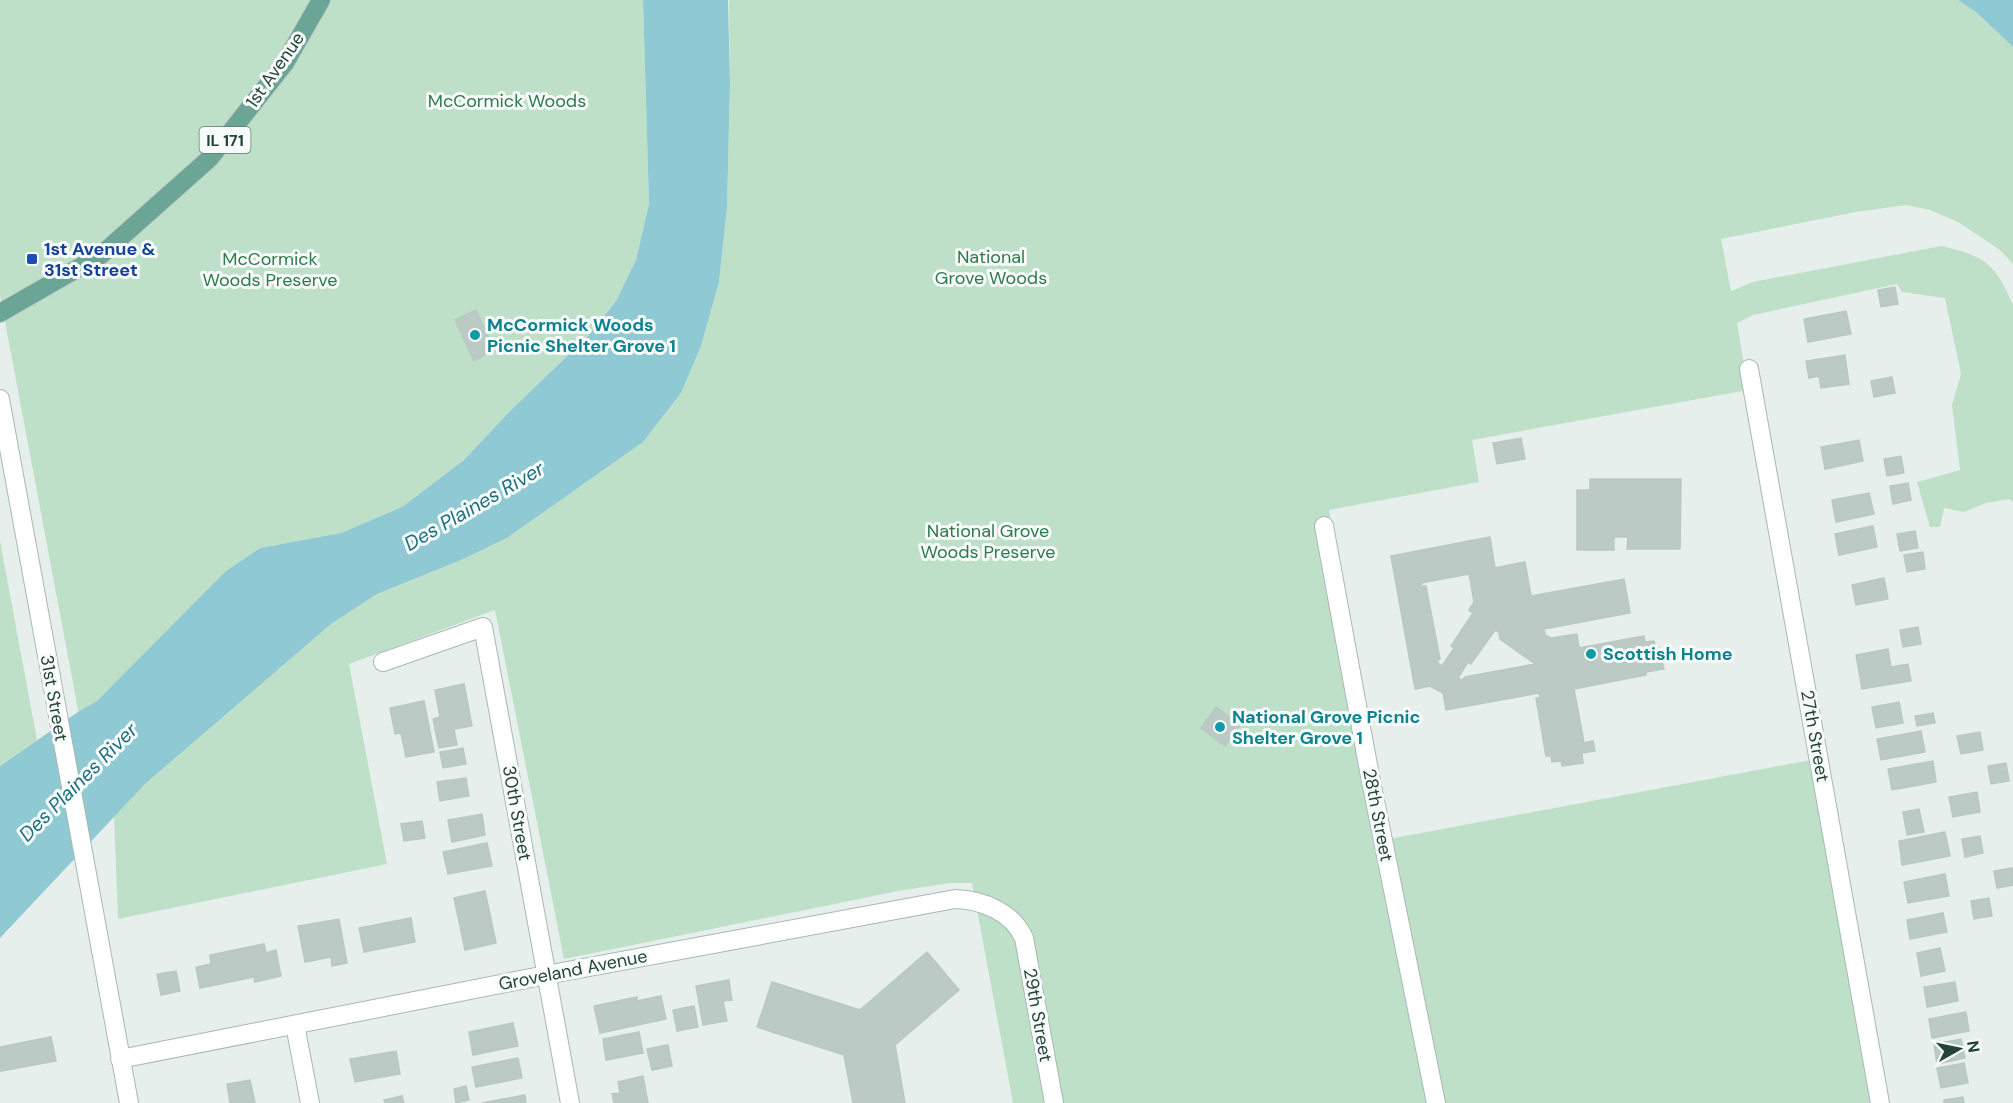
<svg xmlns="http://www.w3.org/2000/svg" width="2013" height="1103" font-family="'DM Sans',sans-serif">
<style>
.green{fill:#bfe0c8}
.water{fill:#8ec9d4}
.building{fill:#bbcac4;stroke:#b8c9c2;stroke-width:1.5;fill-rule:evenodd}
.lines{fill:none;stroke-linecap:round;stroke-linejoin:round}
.minor-casing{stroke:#a8b8b2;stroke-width:20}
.major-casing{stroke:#c2cac8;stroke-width:20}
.minor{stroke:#fff;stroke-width:18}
.major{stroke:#6aa596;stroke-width:18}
.transit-dot{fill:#1a4fb4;stroke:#f7fbf9;stroke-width:2}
.culture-dot{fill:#0f9aa8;stroke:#f7fbf9;stroke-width:2}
.labels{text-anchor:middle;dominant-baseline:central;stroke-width:6;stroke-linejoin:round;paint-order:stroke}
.shield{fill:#f7fbf9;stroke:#637a73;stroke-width:1.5}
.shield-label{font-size:16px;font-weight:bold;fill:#24423a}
.street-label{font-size:18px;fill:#24423a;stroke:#f7fbf9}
.park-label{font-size:18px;fill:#2d7a4b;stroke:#f7fbf9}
.transit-label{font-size:18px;font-weight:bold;fill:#164399;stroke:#f7fbf9;text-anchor:start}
.culture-label{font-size:18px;font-weight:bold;fill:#0d838f;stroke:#f7fbf9;text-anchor:start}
.water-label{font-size:20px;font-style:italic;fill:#1c6f80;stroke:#f7fbf9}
</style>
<rect width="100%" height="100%" fill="#e6efeb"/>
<path class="green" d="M0,0h643l6,204 -13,56 -20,41 -28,35 -79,76 -45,48 -62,47 -61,26 -81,15 -34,23 -93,96 -36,34 -18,14 -79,-420z
M729,0h1229l18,12 37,35v217l-13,-14 -42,-28 -28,-12 -24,-5 -50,7 -135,27 10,52 22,-9 188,-36c44,10 54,17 72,59v197l-4,-3 -23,4 -22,9 -20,-4 -4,19h-10l-13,-45 43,-12 -8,-65 9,-31 -16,-76 -43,-6 -5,-8 -144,31 -16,8 11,67 -276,50 7,42 -150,28 60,329 422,-79 63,343h-861l-41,-220h-21l-48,7 -339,69 -69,-349 -146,54 38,200 -269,55 -4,-103 31,-32 186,-160 46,-30 84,-34 46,-22 136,-96 38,-49 20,-47 18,-64 8,-74 3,-125z
M0,541l37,199 -37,26z"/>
<path class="water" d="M643,0h85l2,83 -3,125 -8,74 -18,64 -20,47 -38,49 -136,96 -46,22 -84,34 -46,30 -186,160 -145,154v-172l78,-54 19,-11 129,-130 34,-23 81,-15 61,-26 62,-47 45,-48 79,-76 28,-35 20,-41 13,-56z
M1958,0h55v47l-37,-35z"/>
<path class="building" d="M1895,287l3,17 -17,3 -3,-17z
M476,310l18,40 -20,11 -19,-41z
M1846,311l5,23 -43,8 -4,-23z
M1845,355l4,29 -28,4 -2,-12 -10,2 -3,-17z
M1892,377l3,16 -21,4 -3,-16z
M1521,438l4,21 -28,5 -4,-21z
M1859,440l4,21 -38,8 -4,-22z
M1901,456l3,17 -17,3 -3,-17z
M1590,479h91l-1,70h-53l1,-12h-14v13h-37v-60h13z
M1908,483l3,17 -18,4 -3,-18z
M1869,493l5,21 -38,8 -4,-22z
M1873,526l4,21 -38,8 -4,-21z
M1915,531l3,17 -18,3 -3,-17z
M1490,537l5,31 30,-6 6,34 93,-17 6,34 -86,16 1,6 6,3 26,-4 2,14 65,-12 1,6 9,-1 2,7h3l5,21 -18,3v3l-72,14 10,54 9,-2 2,10 -13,2 1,10 -21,3 -1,-5 -9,1 -1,-6h-5l-10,-58h4l-1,-5 -93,17 -3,-17 -13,-7 -15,3 -24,-133zM1469,574l5,28 -5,8 4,3 -22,33 3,2 -12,18 -4,-3v-3l2,-1 -14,-73h-4l-1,-3zM1495,630l4,2 1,7 35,25 -70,13 -3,3 -4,-2 10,-16 3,2z
M1923,552l2,17 -18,3 -3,-17z
M1884,578l4,21 -32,6 -4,-20z
M1918,627l3,17 -18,3 -3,-17z
M1888,649l3,18 17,-3 3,17 -49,8 -6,-34z
M464,684l8,42 -18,3 3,16 -18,3 -6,-29 7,-2 -5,-27z
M424,701l10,51 -28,5 -5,-24 -6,1 -5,-26z
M1899,702l4,21 -27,5 -4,-21z
M1216,707l24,18 -15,21 -24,-18z
M1933,713l2,10 -18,3 -2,-10z
M1921,731l4,21 -44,8 -4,-21z
M1980,732l3,18 -22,4 -4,-18z
M463,748l3,16 -23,4 -3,-16z
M1933,761l3,21 -44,8 -4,-21z
M2006,763l3,18 -18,3 -3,-18z
M466,778l3,18 -29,5 -3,-19z
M1977,792l3,20 -27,5 -4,-20z
M1919,809l5,23 -17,3 -4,-23z
M482,814l3,21 -33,7 -4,-22z
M422,821l3,17 -21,3 -3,-17z
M1945,832l5,24 -48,9 -3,-24z
M1980,836l3,17 -18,4 -3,-18z
M487,843l5,23 -44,8 -5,-22z
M2012,868l1,17 -16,3 -3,-17z
M1945,874l4,22 -41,7 -4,-21z
M485,891l11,52 -31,7 -11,-52z
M1989,898l3,18 -18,3 -3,-18z
M1943,913l4,19 -37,7 -3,-19z
M411,918l4,24 -51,10 -5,-24z
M339,919l8,44 -15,3 -1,-9 -26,5 -7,-36z
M264,944l2,9 10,-3 5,26 -26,6 -1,-5 -54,11 -4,-21 15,-3 -1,-9z
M1940,948l5,23 -24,5 -4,-23z
M927,952l32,38 -64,55 10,58h-52l-9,-48 -87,-28 15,-45 88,28z
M176,971l4,20 -19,4 -4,-21z
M729,980l3,20 -9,1 4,20 -24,4 -7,-39z
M1955,982l3,19 -31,6 -3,-20z
M661,996l5,23 -66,14 -6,-27 43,-9v4z
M694,1006l4,21 -21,4 -4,-21z
M1966,1012l3,19 -37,7 -3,-19z
M513,1023l5,23 -45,9 -4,-23z
M639,1032l4,21 -37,7 -3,-21z
M51,1037l5,24 -55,10 -1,-24z
M1961,1039l4,19 -28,6 -3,-20z
M668,1045l4,21 -20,4 -5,-21z
M396,1051l4,23 -45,8 -5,-23z
M518,1058l4,20 -46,9 -4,-20z
M1964,1063l4,20 -27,5 -4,-20z
M643,1076l5,27h-34l-2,-9 8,-1 -2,-11z
M250,1080l5,23h-25l-3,-19z
M466,1086l3,14 -13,3 -2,-14z
M525,1095l1,8h-44z
M402,1096l2,7h-19l-1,-3z
M1963,1097l1,6h-20v-3z"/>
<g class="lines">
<defs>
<path id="minor" d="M1749,369l131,734
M0,399l129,704
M1324,526l46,250 66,327
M383,662l100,-35 87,476
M295,1025l15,78
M120,1059l426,-84 409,-76c28,1 57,13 69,39l30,165"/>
<path id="major" d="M0,313l101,-58 109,-97 75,-95 36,-63"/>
</defs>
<use href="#minor" class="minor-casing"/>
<use href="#major" class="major-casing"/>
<use href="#minor" class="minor"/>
<use href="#major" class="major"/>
</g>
<rect class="transit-dot" x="26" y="253" width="12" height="12" rx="3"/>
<g class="culture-dot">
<circle cx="475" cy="335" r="6"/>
<circle cx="1591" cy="654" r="6"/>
<circle cx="1220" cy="727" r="6"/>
</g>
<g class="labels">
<rect class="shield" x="199.5" y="127" width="51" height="26" rx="4.5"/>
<g class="shield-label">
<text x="225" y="140">IL 171</text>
</g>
<g class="street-label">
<text transform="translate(275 70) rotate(-55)">1st Avenue</text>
<text transform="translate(54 698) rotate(80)">31st Street</text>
<text transform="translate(1815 736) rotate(80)">27th Street</text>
<text transform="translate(517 813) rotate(80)">30th Street</text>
<text transform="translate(1378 815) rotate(79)">28th Street</text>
<text transform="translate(573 970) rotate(-11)">Groveland Avenue</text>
<text transform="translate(1038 1015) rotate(80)">29th Street</text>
</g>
<g class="park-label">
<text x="507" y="101">McCormick Woods</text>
<text x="991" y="257">National<tspan x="991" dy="21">Grove Woods</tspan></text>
<text x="270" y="259">McCormick<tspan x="270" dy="21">Woods Preserve</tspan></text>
<text x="988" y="531">National Grove<tspan x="988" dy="21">Woods Preserve</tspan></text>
</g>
<g class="transit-label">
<text x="44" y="249">1st Avenue &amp;<tspan x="44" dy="21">31st Street</tspan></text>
</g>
<g class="culture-label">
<text x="487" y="325">McCormick Woods<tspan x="487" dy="21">Picnic Shelter Grove 1</tspan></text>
<text x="1603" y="654">Scottish Home</text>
<text x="1232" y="717">National Grove Picnic<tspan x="1232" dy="21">Shelter Grove 1</tspan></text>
</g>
<g class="water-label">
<text transform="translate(474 506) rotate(-30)">Des Plaines River</text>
<text transform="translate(78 782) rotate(-45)">Des Plaines River</text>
</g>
</g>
<g transform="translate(1959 1049) rotate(81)" stroke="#f7fbf9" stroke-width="4.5" paint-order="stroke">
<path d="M0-4.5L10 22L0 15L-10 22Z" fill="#24423a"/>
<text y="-9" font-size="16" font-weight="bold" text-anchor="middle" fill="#24423a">N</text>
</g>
</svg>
